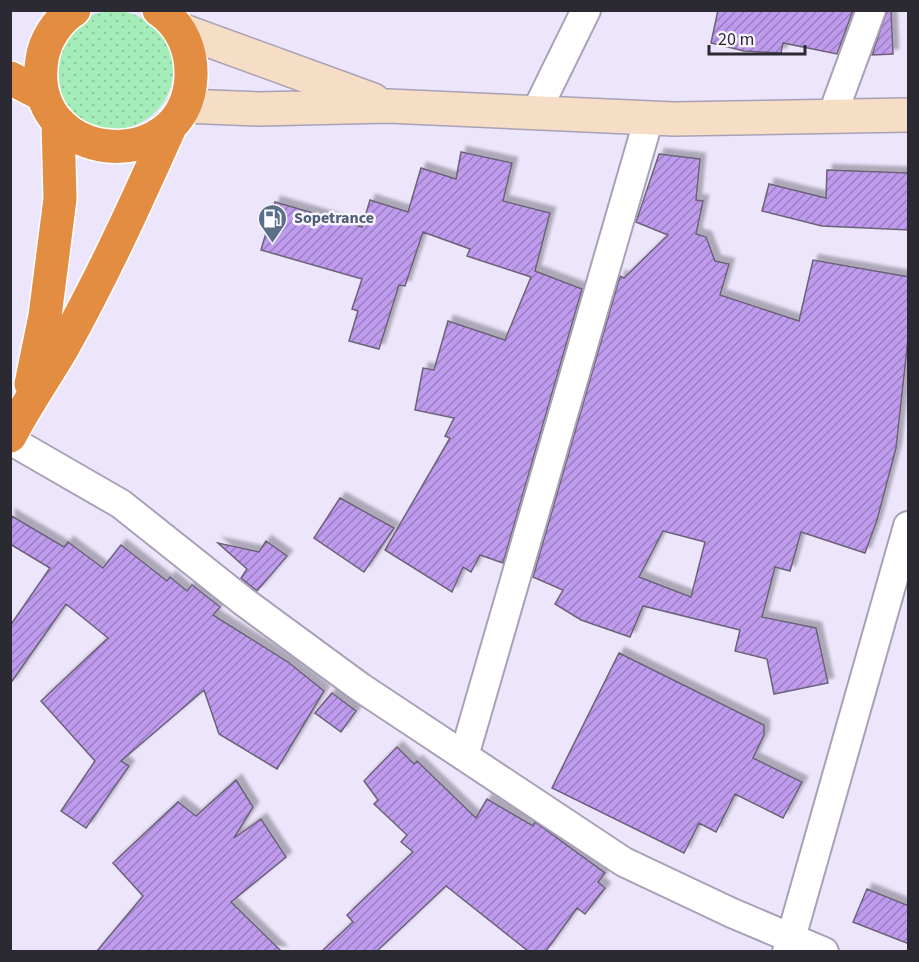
<svg xmlns="http://www.w3.org/2000/svg" width="919" height="962" font-family="'Source Sans 3',sans-serif">
<style>
.grass{fill:url(#grass-dots)}
.building{fill:url(#building-hatch);stroke:#6b6377;stroke-width:1.5;fill-rule:evenodd;filter:url(#shadow)}
.lines{fill:none;stroke-linecap:round;stroke-linejoin:round}
.street-casing{stroke:#a8a1b6;stroke-width:32}
.secondary-casing{stroke:#a8a1b6;stroke-width:36}
.highway-casing{stroke:#fff;stroke-width:36}
.street{stroke:#fff;stroke-width:28}
.secondary{stroke:#f6ddc6;stroke-width:33}
.highway{stroke:#e28d41;stroke-width:33}
.labels{text-anchor:middle;dominant-baseline:central;stroke-width:5;stroke-linejoin:round;paint-order:stroke}
.service-label{font-size:16px;font-weight:bold;fill:#4e5e75;stroke:#f7f4fd;text-anchor:start}
</style>
<defs>
<pattern id="grass-dots" width="8" height="8" patternUnits="userSpaceOnUse" patternTransform="scale(1.5)"><rect width="8" height="8" fill="#a4ecb8"/><path d="M2 2h.1M6 6h.1" fill="none" stroke="#8dca9f" stroke-width="1.8" stroke-linecap="round"/></pattern>
<pattern id="building-hatch" width="6" height="6" patternUnits="userSpaceOnUse" patternTransform="scale(1.5)"><rect width="6" height="6" fill="#bf9bee"/><path d="M-1 1l2-2M0 6l6-6M5 7l2-2" fill="none" stroke="#9b7ec1"/></pattern>
<filter id="shadow"><feDropShadow dx="5.5" dy="-5.5" stdDeviation="1.5" flood-color="#0004"/></filter>
</defs>
<rect width="100%" height="100%" fill="#ece5fb"/>
<path class="grass" d="M55 70a59 59 0 1 1 118 0a59 59 0 1 1-118 0Z"/>
<path class="building" d="M718,10h135l-16,44 -54,-11 -2,10 -37,-2 -33,-8z
M887,10h4l2,44 -21,1z
M461,152l51,11 -9,38 47,12 -15,58 47,18 -79,274 -23,-8 -9,17 -8,-5 -11,25 -67,-42 65,-112 -5,-2 9,-18 -39,-8 8,-42 11,2 14,-49 57,19 26,-63 -64,-21 3,-7 -47,-17 -18,54 -6,-1 -20,64 -30,-8 9,-30 -6,-2 10,-30 -101,-29 14,-48 87,25 8,-27 38,12 13,-44 35,11z
M659,154l41,5 -4,41 7,1 -7,33 10,3 9,24 14,3 -9,31 79,26 14,-61 96,17v53l-13,118 -19,72 -12,33 -64,-21 -11,39 -15,-4 -13,50 54,11 12,55 -54,11 -7,-35 -32,-8 5,-21 -97,-24 -13,31 -49,-17 -26,-16 8,-14 -30,-13 87,-301 4,2 44,-43 -32,-13zM663,531l42,11 -14,55 -52,-20z
M827,170l82,3v57l-87,-4 -60,-15 7,-27 57,14z
M340,498l54,30 -30,44 -50,-34z
M10,515l54,32 4,-5 35,26 18,-23 46,36 3,-4 17,14 5,-6 28,22 -7,8 75,47 36,29 -47,78 -58,-35 -15,-44 -83,71 8,5 -43,62 -25,-17 34,-50 -54,-60 67,-63 -42,-34 -56,80v-58l40,-58 -40,-24z
M266,541l21,15 -30,35 -16,-13 6,-9 -29,-26 41,9z
M619,653l145,72v10l-11,23 49,24 -19,36 -48,-24 -19,38 -17,-9 -15,30 -132,-65z
M332,693l24,18 -15,21 -26,-19z
M397,747l17,17 3,-3 59,57 11,-19 46,27 2,-4 70,51 -7,9 7,6 -20,26 -8,-6 -31,43h-18l-82,-65 -69,65h-55l31,-29 -6,-7 66,-63 -12,-10 6,-7 -33,-31 4,-4 -14,-19z
M236,780l17,27 -19,31 27,-19 25,38 -55,45 50,49h-184l46,-55 -30,-33 65,-61 18,14z
M867,889l42,17v38l-56,-22z"/>
<g class="lines">
<defs>
<path id="street" d="M535,114l51,-104
M832,116l39,-106
M10,440l111,64 122,97 117,86 264,175 108,51 92,39
M464,756l185,-638
M787,952l121,-426"/>
<path id="secondary" d="M178,29l195,71
M184,106l75,3 129,-3 286,13 234,-4"/>
<path id="highway" d="M74,10c-17,11 -29,30 -32,49 -17,107 144,119 149,18 1,-26 -9,-52 -32,-67
M10,78l33,17
M31,384l14,-68 15,-117 -2,-77
M10,436c16,-31 35,-58 52,-87 41,-73 75,-148 109,-224"/>
</defs>
<use href="#street" class="street-casing"/>
<use href="#secondary" class="secondary-casing"/>
<use href="#highway" class="highway-casing"/>
<use href="#street" class="street"/>
<use href="#secondary" class="secondary"/>
<use href="#highway" class="highway"/>
</g>
<defs>
<symbol id="fuel-pin" viewBox="-11 -11 22 30"><path d="M0 17L-7.5 6A9.5 9.5 0 1 1 7.5 6Z" fill="#5c6f8a" stroke="#f7f4fd"/><path d="M-5.5-6h7V0h2V4h1.3V-2.5L3-4.5l.8-.8L6-3V5H2.5V1h-1V6h-7ZM-4.2-4.7v3.2H.2V-4.7Z" fill="#fff"/></symbol>
</defs>
<g fill-rule="evenodd">
<use href="#fuel-pin" x="256" y="202" width="33" height="45"/>
</g>
<g class="labels">
<g class="service-label">
<text x="294" y="218">Sopetrance</text>
</g>
</g>
<rect width="919" height="962" fill="none" stroke="#2b2931" stroke-width="24"/>
<path d="M709 45v9h96v-9" fill="none" stroke="#2b2931" stroke-width="3"/>
<text x="718" y="45" font-size="18" fill="#2b2931" stroke="#f7f4fd" stroke-width="4.5" paint-order="stroke">20 m</text>
</svg>
